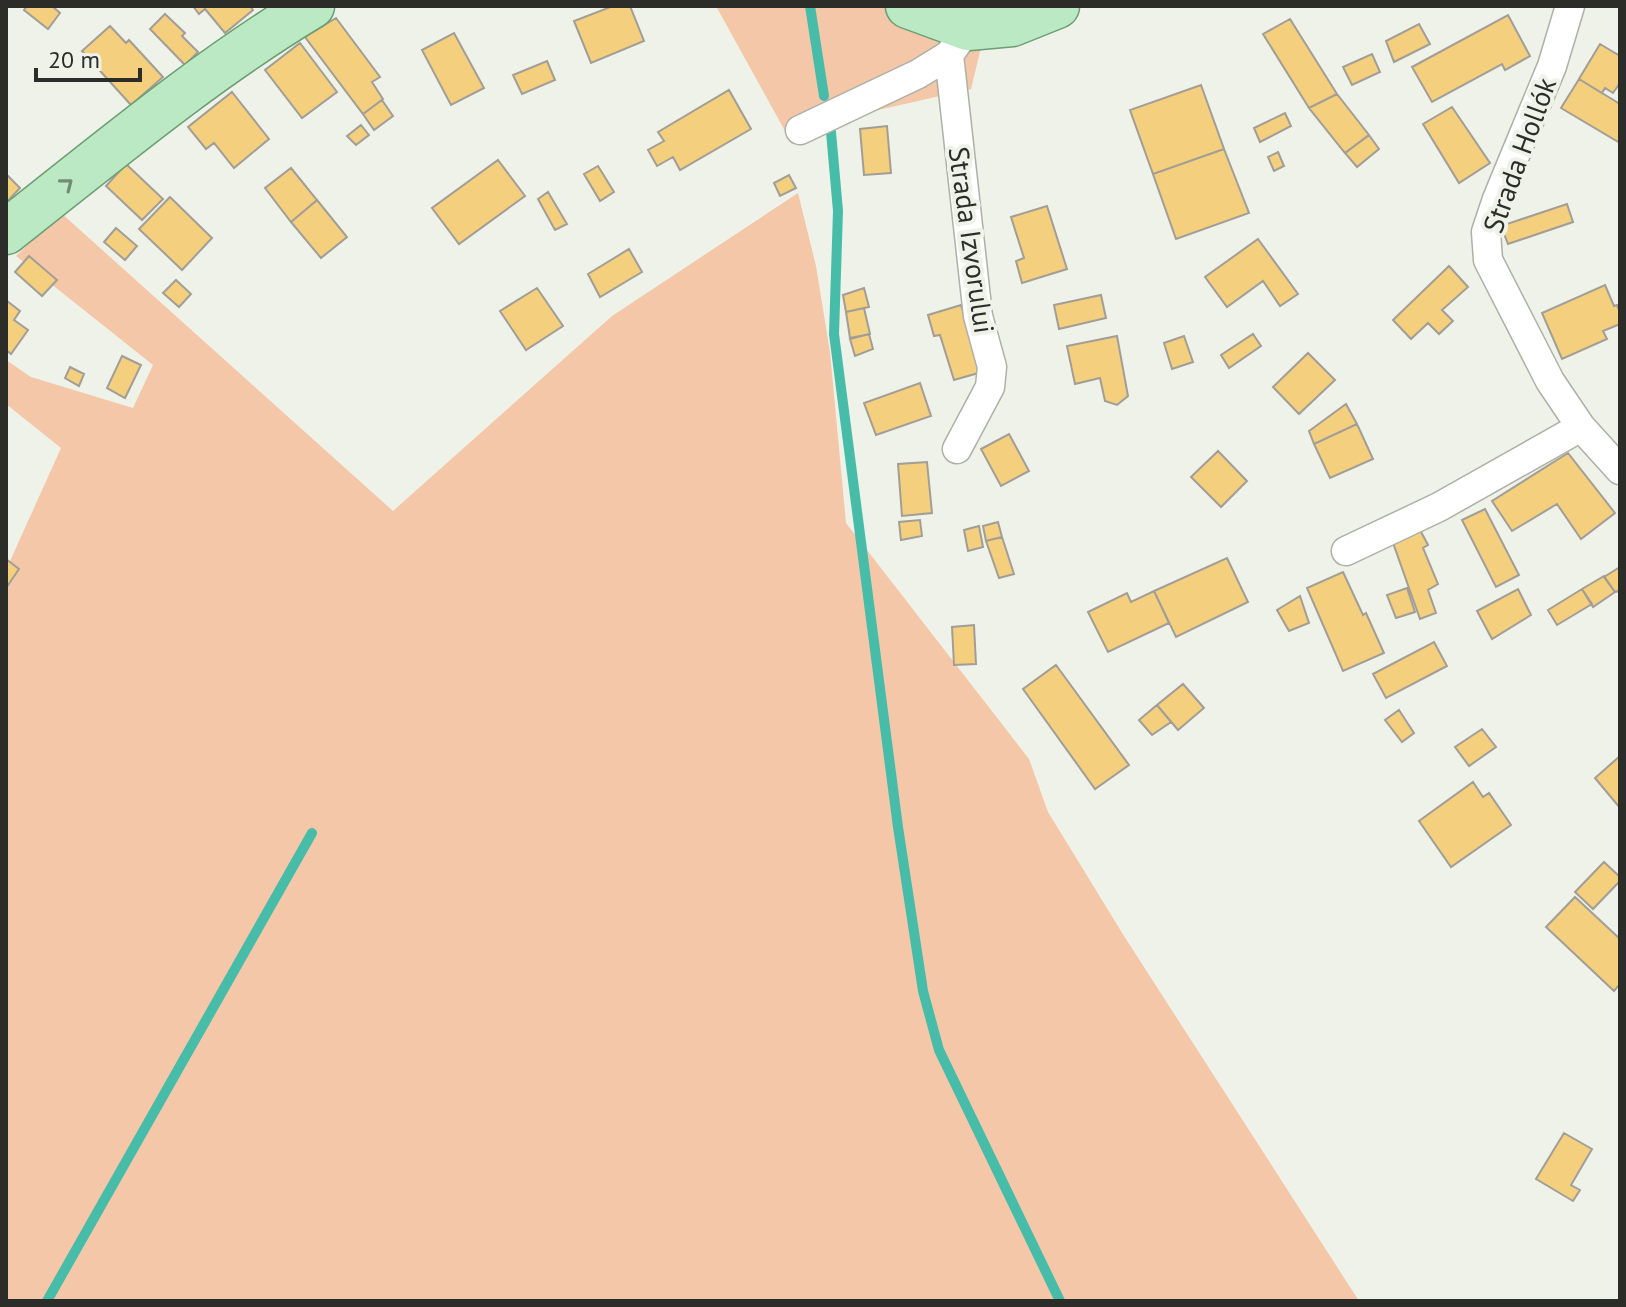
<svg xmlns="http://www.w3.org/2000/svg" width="1626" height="1307" font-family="'PT Sans',sans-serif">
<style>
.green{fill:#f4c7a8}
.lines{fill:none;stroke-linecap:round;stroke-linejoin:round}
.stream{stroke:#47bca9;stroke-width:10}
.building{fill:#f3cf7e;stroke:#a29e96;stroke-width:2}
.minor-casing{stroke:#aeb0a7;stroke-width:31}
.primary-casing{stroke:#6b9e73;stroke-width:47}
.minor{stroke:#fff;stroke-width:28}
.primary{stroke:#bbe9c3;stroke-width:44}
.oneway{stroke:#748b76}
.labels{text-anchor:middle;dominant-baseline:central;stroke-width:8;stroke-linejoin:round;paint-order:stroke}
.street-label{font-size:28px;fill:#2c2d29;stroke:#eff2e9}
</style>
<rect width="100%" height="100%" fill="#eff2e9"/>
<path class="green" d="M716,6h275l-20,83 -186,42z
M798,193l18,73 14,86 16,171 183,236 19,53 76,124 235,365h-1353v-731l55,-122 -55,-44v-44l25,17 102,31 20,-43 -137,-109 44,-44 333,299 219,-195z"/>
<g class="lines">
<path class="stream" d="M810,6l14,90
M831,132l7,79 -4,123 64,493 25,164 16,59 121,251
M47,1301l265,-468"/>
</g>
<path class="building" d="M27,6h25l8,7 -12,16 -24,-19z
M193,6h57l3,4 -28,23 -20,-24 -6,5z
M613,6h17l14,35 -53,22 -17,-42z
M165,14l20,19 -3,3 16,16 -13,13 -35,-36z
M1508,15l22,41 -25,14 -3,-6 -70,38 -20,-35z
M336,18l44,59 -8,5 11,17 -20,15 -58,-77z
M1290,19l47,75 -28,14 -46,-74z
M1419,24l11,20 -36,18 -8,-21z
M110,26l16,17 3,-3 34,37 -32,28 -49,-54z
M454,33l30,55 -33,17 -29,-55z
M300,43l37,49 -35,26 -37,-48z
M1600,44l20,12v27l-7,10 -8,-5 -3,5 -23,-14z
M1372,54l8,18 -28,13 -9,-18z
M547,61l8,19 -33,14 -9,-19z
M1579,79l41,25v39l-59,-35z
M1201,85l23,64 -71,25 -23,-64z
M729,90l22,39 -71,41 -7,-13 -16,9 -9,-16 16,-9 -6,-9z
M232,92l37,47 -35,29 -20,-25 -8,6 -18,-22z
M1337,94l32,41 -24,18 -36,-45z
M382,100l11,16 -19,14 -11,-16z
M1452,107l38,56 -31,20 -36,-59z
M1285,113l6,13 -31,16 -6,-14z
M361,125l8,10 -13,10 -9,-9z
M887,126l4,47 -27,2 -4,-46z
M1369,135l10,14 -22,18 -12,-14z
M1224,149l25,64 -73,26 -23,-65z
M1278,152l6,14 -10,5 -6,-14z
M498,160l27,36 -66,48 -27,-36z
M126,164l37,35 -21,21 -36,-34z
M598,166l16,26 -14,9 -16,-27z
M291,168l26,32 -26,22 -26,-34z
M6,174l14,14 -14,15z
M789,175l7,13 -16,8 -6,-13z
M548,192l19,32 -12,6 -17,-31z
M170,197l42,41 -30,32 -43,-41z
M317,200l30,37 -26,21 -30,-36z
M1567,204l6,18 -65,22 -7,-18z
M1047,206l20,63 -45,14 -6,-22 8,-3 -13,-41z
M116,228l21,18 -12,14 -21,-18z
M1258,239l40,55 -18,12 -17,-25 -36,26 -22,-30z
M629,249l13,23 -42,25 -12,-23z
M29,256l28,24 -15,16 -27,-24z
M1449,266l19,21 -26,23 11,11 -14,13 -11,-11 -17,16 -18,-19z
M176,280l15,14 -12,13 -16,-14z
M1605,285l9,21 3,-1 3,7v12l-17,7 4,8 -45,20 -20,-46z
M537,288l26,38 -37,24 -26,-39z
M864,288l5,19 -23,5 -3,-17z
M1101,295l5,23 -47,11 -5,-24z
M7,301l13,10 -6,9 14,10 -17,24 -5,-4z
M961,305l21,67 -28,8 -14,-45 -6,1 -6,-21z
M864,308l6,26 -20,4 -4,-26z
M869,334l4,15 -18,7 -5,-17z
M1253,334l8,12 -32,22 -8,-13z
M1117,336l11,60 -11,9 -12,-4 -5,-23 -25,6 -8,-38z
M1184,336l9,26 -21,7 -8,-26z
M1308,353l27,27 -36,34 -26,-27z
M122,356l19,9 -16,33 -18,-10z
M70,367l14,7 -5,12 -14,-8z
M920,383l11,33 -55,19 -12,-32z
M1346,404l11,20 -43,20 -5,-13z
M1357,424l16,35 -43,19 -16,-34z
M1009,434l20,37 -28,15 -20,-37z
M1218,451l29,30 -26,26 -30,-30z
M1568,453l47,60 -34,26 -24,-35 -45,27 -20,-30z
M927,462l5,51 -30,3 -4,-52z
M1485,509l34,66 -23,12 -34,-67z
M920,520l2,16 -21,4 -2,-18z
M998,522l4,15 -16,4 -3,-15z
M979,526l4,21 -15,4 -4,-21z
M1419,528l9,17 -5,3 15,36 -10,6 8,23 -16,6 -28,-79z
M1002,537l12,37 -15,4 -13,-37z
M1227,558l21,44 -72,35 -22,-46z
M6,559l13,10 -13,19z
M1620,567v28l-2,-4 -3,1 -11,-15z
M1343,572l20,43 3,-2 18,40 -41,18 -36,-83z
M1604,576l11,16 -22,15 -11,-18z
M1407,588l8,24 -19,6 -9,-23z
M1518,589l13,26 -39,24 -15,-28z
M1582,589l10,15 -35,21 -9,-15z
M1154,591l15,32 -61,29 -20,-40 39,-19 4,9z
M1300,596l9,27 -20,8 -12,-21z
M974,625l2,39 -22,1 -2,-38z
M1434,642l13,24 -61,32 -13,-24z
M1056,665l73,100 -34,24 -72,-100z
M1183,684l21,24 -26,22 -21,-25z
M1157,705l14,17 -19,13 -13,-15z
M1399,710l15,23 -12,9 -17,-22z
M1482,729l14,18 -27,19 -14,-19z
M1620,756v52l-25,-30z
M1473,782l10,15 6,-4 22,32 -60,42 -32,-46z
M1604,862l16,15v4l-27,28 -18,-17z
M1575,897l45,42v45l-6,7 -68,-64z
M1564,1133l28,16 -21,36 9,5 -7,11 -37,-22z"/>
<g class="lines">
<defs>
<path id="minor" d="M1570,6l-18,60 -55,133 -11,33 2,28 62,121 31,46 39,43
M800,130l118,-56 31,-19
M957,449l33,-62 2,-20 -14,-51 -29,-261 19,-27 -11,-10
M1346,551l93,-44 142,-80"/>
<path id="primary" d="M908,6l60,22 44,-4 45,-18
M6,232c99,-78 198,-161 306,-226"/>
</defs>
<use href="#minor" class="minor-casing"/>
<use href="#primary" class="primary-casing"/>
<use href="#minor" class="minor"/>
<use href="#primary" class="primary"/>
</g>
<defs><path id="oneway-chevron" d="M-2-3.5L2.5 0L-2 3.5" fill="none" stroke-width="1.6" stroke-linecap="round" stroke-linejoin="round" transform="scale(2)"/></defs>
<use class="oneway" href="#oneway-chevron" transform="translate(67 184) rotate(-38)"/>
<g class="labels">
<g class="street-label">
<text transform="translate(1519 155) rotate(-70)">Strada Hollók</text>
<text transform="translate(972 240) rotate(82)">Strada Izvorului</text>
</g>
</g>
<rect width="1626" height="1307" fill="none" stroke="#2c2d29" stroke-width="16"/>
<path d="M36 68v12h104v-12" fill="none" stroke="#2c2d29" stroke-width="4"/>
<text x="48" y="68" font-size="24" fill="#2c2d29" stroke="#eff2e9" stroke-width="6" paint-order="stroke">20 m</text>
</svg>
